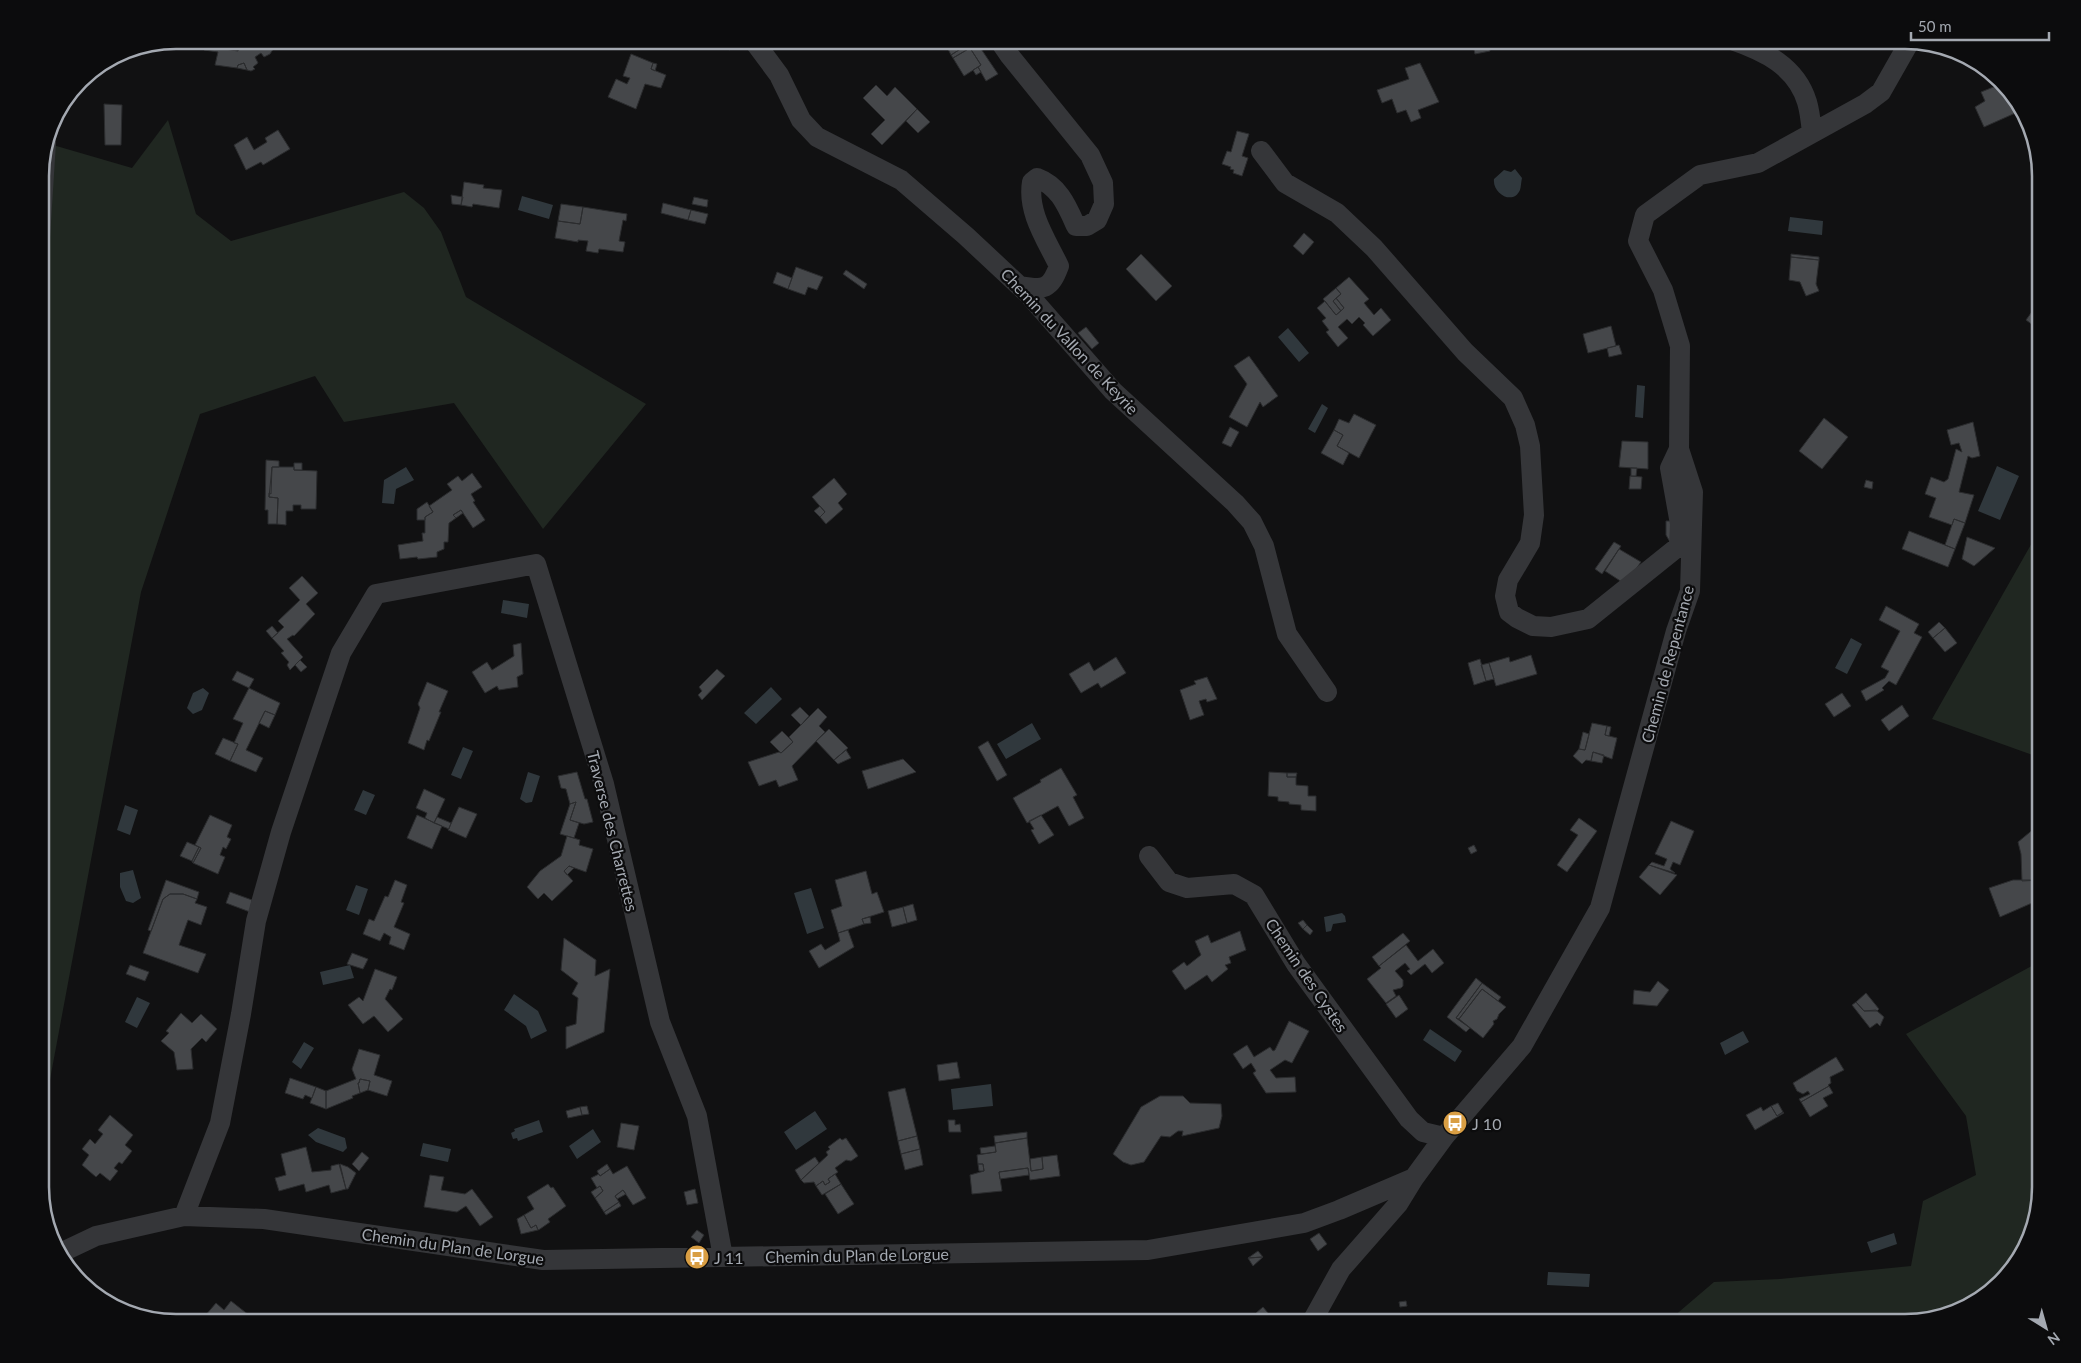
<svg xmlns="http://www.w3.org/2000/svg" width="2081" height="1363" font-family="Lato,sans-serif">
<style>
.green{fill:#202721}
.water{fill:#30383d}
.building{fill:#45474a;stroke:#2b2c2e}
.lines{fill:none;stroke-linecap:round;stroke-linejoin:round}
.minor{stroke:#353639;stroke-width:20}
.labels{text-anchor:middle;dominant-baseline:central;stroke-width:4.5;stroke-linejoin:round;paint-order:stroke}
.street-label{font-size:16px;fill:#a4a9b1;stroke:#0c0c0d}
.poi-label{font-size:16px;fill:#a4a9b1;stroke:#0c0c0d;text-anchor:start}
.rim{fill:none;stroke:#a4a9b1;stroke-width:2.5}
</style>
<rect width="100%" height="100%" fill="#111112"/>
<path class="green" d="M168,120l28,94 35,27 173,-49 20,16 17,24 25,65 180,107 -103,125 -89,-126 -110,19 -29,-46 -115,38 -59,178 -101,541v-721l2,-6 -2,-25v-116l3,-8 10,-112 79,23z
M2041,527v231l-109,-39z
M2041,961v227l-23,75 -45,42 -67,18h-240l48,-41 66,-3 131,-13 12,-65 53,-26 -10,-59 -60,-82z"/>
<path class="water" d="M569,40h25l-5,10z
M1515,169l7,9c-1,4 -1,9 -2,12 -7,16 -28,3 -26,-11l10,-9 7,2z
M522,196l31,9 -4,14 -31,-9z
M1790,217l33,4 -1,14 -34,-4z
M1288,328l21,25 -10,9 -21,-25z
M1637,385l8,1 -2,32 -8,-1z
M1322,404l6,4 -13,25 -7,-4z
M1997,466l22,10 -19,44 -22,-9z
M406,467l8,13 -18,9 -2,15 -12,-1 2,-23z
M503,600l26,4 -2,14 -26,-5z
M1851,638l11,6 -15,30 -12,-6z
M771,687l11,12 -26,25 -12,-11z
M203,688l6,5 -7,17 -9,4 -6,-6 6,-15z
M1032,723l9,16 -35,20 -9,-15z
M463,747l10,4 -12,28 -10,-4z
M528,772l12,4 -8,26 -6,1 -6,-4z
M363,790l12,5 -9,20 -12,-5z
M125,805l13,5 -8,25 -13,-5z
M133,870l8,28 -8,5 -7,-2 -6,-14v-14z
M356,885l12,4 -9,26 -13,-5z
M811,888l13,40 -17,6 -13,-41z
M1342,913l3,3 1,6 -13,2 -2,7 -5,1 -2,-15z
M350,965l4,13 -31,7 -3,-13z
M514,994l24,17 9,20 -16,8 -5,-13 -22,-16z
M137,997l13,6 -13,25 -12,-6z
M1430,1029l32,22 -7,11 -32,-22z
M1743,1031l6,11 -24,13 -5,-12z
M304,1042l10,6 -13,21 -9,-7z
M991,1084l2,22 -40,4 -2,-21z
M815,1111l12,18 -31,21 -12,-18z
M539,1120l4,12 -25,9 -1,-3 -4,1 -2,-6 4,-2 -1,-2z
M318,1128l27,10 2,10 -4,4 -27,-10 -8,-7z
M593,1129l8,13 -24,17 -8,-13z
M423,1143l28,6 -3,13 -28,-6z
M1894,1233l3,11 -26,9 -4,-11z
M1548,1272l42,2 -1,13 -42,-2z
M760,1313l12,3 -3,7h-13z"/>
<path class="building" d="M206,40h14l-2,8 20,3 2,-2 -3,-4 7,-5h35l-9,14 -6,3 -3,-4 -6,4 3,6 -5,4 2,2 -4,2 -4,-1 -3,-7 -6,2 -1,3 -22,-3 3,-13 -14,-2z
M704,40h23l3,2 -3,7 -15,-6 -3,5 -7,-4z
M727,40h7l-4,10 -3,-1 3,-7z
M813,40h15l-13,6z
M963,40h12l23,34 -12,7 -8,-14 3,-2 -11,-17 -17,10 -2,-3 11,-7 -3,-5z
M1244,40h17v1l-14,6z
M1472,40h15l3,11 -15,3z
M959,43l3,5 -11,7 -3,-6z
M970,48l11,17 -17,11 -11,-18z
M631,54l22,9 -2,6 15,6 -5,13 -16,-4 -9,25 -28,-12 8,-18 11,5 3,-6 -7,-2z
M244,63l3,7 -10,-2 1,-3z
M653,63l4,1 -2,7 -4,-2z
M1420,63l19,39 -21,8 3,8 -10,4 -5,-12 -9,3 -5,-14 -10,4 -5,-13 32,-11 -4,-11z
M978,67l3,5 -5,3 -3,-5z
M2001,84l20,22 -3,1 2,4 -36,16 -9,-20 10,-6 -4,-9z
M876,85l11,11 8,-9 22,22 -35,36 -11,-11 14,-14 -22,-22z
M104,104l18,1 -1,40h-16z
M917,109l13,13 -12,11 -12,-12z
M278,130l12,19 -27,16 -2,-3 -15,8 -12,-25 13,-8 7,13 13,-8 -2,-4z
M1237,131l12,3 -7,22 6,2 -6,18 -9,-3 1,-3 -4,-1 1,-2 -9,-3 5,-13 4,1z
M464,182l20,3 -1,3 19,2 -3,18 -26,-4 -1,3 -11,-2z
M451,195l12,2 -2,8 -9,-1z
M694,197l14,3 -1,7 -15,-3z
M663,203l28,7 -3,10 -27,-7z
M561,204l22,3 -3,17 -22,-3z
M583,207l44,7 -1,7 -3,-1 -4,21 6,1 -2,10 -24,-3 -1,4 -12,-2 2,-10 -10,-1v2l-23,-4 3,-17 22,3z
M691,210l17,4 -3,10 -17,-4z
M1304,233l10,9 -11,13 -10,-9z
M1141,254l31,32 -16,15 -30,-32z
M1791,254l28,3v3l-28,-3z
M1791,257l28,3 -3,24 3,7 -13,5 -6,-14 -11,-2z
M796,267l27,10 -6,13 -9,-3 -3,8 -17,-6z
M846,270l21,14 -3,5 -21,-15z
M777,272l15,6 -4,11 -15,-6z
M1349,277l20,22 -5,4 10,12 7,-7 10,12 -18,16 -10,-11 2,-2 -6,-6 -7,7 -5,-5 -9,8 10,11 -10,9 -12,-15 3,-2 -7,-9 4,-3 -9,-10 8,-7 11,14 8,-7 -8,-10 5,-4 -5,-6z
M1336,288l5,6 -8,7 8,10 -5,4 -13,-16z
M1336,298l8,10 -3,3 -8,-10z
M2041,299v32l-15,-11z
M1611,326l5,20 -28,7 -5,-19z
M1086,327l13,16 -7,6 -14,-16z
M1619,345l3,9 -13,3 -2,-9z
M1249,356l29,40 -15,11 -3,-5 -13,25 -18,-10 18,-33 -13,-18z
M1354,414l22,11 -17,33 -22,-12 6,-11 -9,-5 5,-11 10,4z
M1824,418l24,19 -26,32 -23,-18z
M1973,422l7,34 -8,2 -4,-2 -9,36 15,3 -9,28 -11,-4 -2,6 -23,-8 7,-19 -11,-4 6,-17 13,5 4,-3 8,-30 6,3 -3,-9 -8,2 -4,-15z
M1230,427l9,5 -8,15 -9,-4z
M1334,430l9,5 -6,11 12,7 -6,12 -22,-12z
M1622,441l26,1v27l-29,-2z
M266,460l13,1v6h-7l-1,27 -2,-1v4l9,1 -1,26h-9v-14h-3z
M294,463h8v7h-8z
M272,467h22v3l23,1 -1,38h-15v-4h-8v6h-7v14l-9,-1 1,-26 -9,-1z
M1631,468h6l-1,8h-5z
M472,473l10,14 -11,7 4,7 -2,1 12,18 -12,8 -12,-18 -8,5 3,3 -7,5 -1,19h-4v7l-7,3v5l-19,2 -1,-2 -17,2 -2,-14 25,-4 -1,-8h3v-16l8,-5 -4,-6 23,-16 -5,-6 11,-8 4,5z
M1630,476l12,1 -1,12h-12z
M834,478l13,16 -9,9 5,6 -17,15 -6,-7 5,-5 -13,-15z
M1866,480l7,2 -1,7 -8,-2z
M427,502l6,10 -8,5v3h-8v-11z
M820,506l5,6 -5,5 -6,-6z
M461,510l2,3 -7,5 -3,-3z
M1954,519l11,4 -10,26 -10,-4z
M1666,521h9l-5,21 -4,-7z
M1909,531l46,18 -7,18 -46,-18z
M1967,537l28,11 -21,18 -12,-7z
M1614,542l7,4 -19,28 -7,-5z
M1619,549l22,13 -16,22 -20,-13z
M302,576l16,17 -12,11 9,10 -21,22 -1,-1 -6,4 16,18 -13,13 -3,-5 2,-3 -8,-9 3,-2 -12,-13 12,-11 -6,-6 22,-21 -11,-12z
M1886,606l33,18 -5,9 8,4 -26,48 -7,-4 -7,7 2,2 -18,11 -5,-10 24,-13 4,-7 -8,-4 19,-36 -21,-11z
M1939,622l6,6 -12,10 -5,-6z
M272,626l6,7 -6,5 -6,-7z
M1945,628l12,15 -12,9 -12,-14z
M521,643l2,31 -6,3 1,10 -19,3 -2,-4 -12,7 -13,-21 15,-10 5,8 22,-14 -1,-11z
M1531,655l6,19 -41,12 -7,-23 20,-6 1,5z
M1116,657l10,16 -25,15 -3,-5 -17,10 -12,-19 20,-12 5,9z
M1480,659l6,22 -12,4 -6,-22z
M300,660l7,7 -6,5 -6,-7z
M1489,663l5,16 -8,2 -5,-16z
M717,669l8,7 -23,24 -4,-5 4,-4 -3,-4z
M237,671l17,8 -5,9 -17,-8z
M1207,677l10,22 -10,3 -1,-3 -7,2 5,14 -14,5 -10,-30 16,-6 -2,-3z
M427,682l21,9 -9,21h2l-12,29 -2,-1 -3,10 -16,-7 12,-35 -2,-4z
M249,688l31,15 -5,12 -10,-4 -19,39 17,8 -7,14 -26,-11 8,-17 -4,-1 9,-20 -10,-4z
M1842,693l9,13 -17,11 -9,-13z
M1902,705l7,11 -20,15 -8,-11z
M800,707l9,9 -8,9 -10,-10z
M818,708l9,9 -8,9 6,6 -33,34 6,14 -19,7 -3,-7 -17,6 -11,-24 31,-10 2,1 12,-11 -4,-5z
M265,711l10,4 -6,13 -10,-5z
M1592,723l15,3 -2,9 12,3 -5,21 -19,-7 -2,9 -5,-1 -4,4 -9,-8 6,-7 6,1z
M1607,726l4,1 -2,9 -4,-1z
M829,729l19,19 -14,12 -18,-19z
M782,731l11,11 -12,11 -11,-11z
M1583,732l6,2 -4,16 -6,-1z
M223,738l15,6 -8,17 -15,-7z
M988,741l19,34 -10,6 -19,-34z
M846,750l5,8 -13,6 -4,-4z
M1593,752l11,3 -2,8 -11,-2z
M903,759l13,13 -48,17 -6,-18z
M1061,768l16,27 -4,2 11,21 -15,8 -11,-20 -31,17 -14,-25 28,-16 -1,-2z
M577,772l8,27h2l6,23 -9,2 -14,-4 6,-18 -6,2 -4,-15 -5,-1 -3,-12z
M1269,772l18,1v4h9v8l12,1v10h8v15l-15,-1v-5l-12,-1v-2l-11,-1v-4l-10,-1z
M1287,773h10l-1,4h-9z
M424,789l21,10 -11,24 -9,-5 2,-5 -11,-5z
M576,802l-6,18 9,3 -5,15 -14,-4 10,-30z
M459,807l18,7 -11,24 -18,-8z
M210,815l22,10 -5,12 4,2 -5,10 -3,-2 -3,8 5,2 -7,17 -25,-11 8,-15 -6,-3z
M417,815l25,11 -10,23 -25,-11z
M1041,815l13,20 -15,9 -8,-14 3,-1 -5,-8z
M437,817l14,6 -2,6 -15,-6z
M1579,818l18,13 -30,41 -10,-7 21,-30 -8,-5z
M1671,821l23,10 -14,34 -7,-3 -3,7 5,4 -26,-8 3,-3 12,4 3,-7 -12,-5z
M2041,823v57l-19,1 -1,-27 -3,-12z
M567,836l13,4 -1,5 14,4 -7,23 -17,-6 -5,5 9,10 -21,20 -8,-8 -6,6 -11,-12 13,-16 21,-15z
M187,842l12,5 -7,14 -12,-5z
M1474,845l3,6 -6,3 -3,-6z
M199,847l2,1 -8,15 -1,-2z
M1649,865l28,10 -17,20 -21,-18z
M569,866l5,2 -7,7 -3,-4z
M866,871l6,23 5,-2 7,20 -22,7 2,5 -26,9 -7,-23 11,-4 -7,-26z
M166,880l33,12 -2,7 -14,-5h-13l-7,5 -12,32 -3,-1z
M395,880l12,5 -6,17 3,1 -10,24 16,7 -6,16 -15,-6 2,-7 -7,-4 -4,8 -17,-7 6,-15 5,2 11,-25 3,1z
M2013,880h28v28l-6,3 -3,-8 -32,14 -11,-29z
M230,892l22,8 -2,12 -24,-9z
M170,894h13l14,5 -2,4 12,4 -6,18 -13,-5 -9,25 27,9 -8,19 -55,-20 20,-54z
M913,904l4,16 -10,3 -4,-16z
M903,907l4,16 -15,4 -4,-16z
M870,917l1,6 -7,1 -2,-5z
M1303,920l4,5 -4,4 -5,-6z
M1307,925l6,6 -3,4 -7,-6z
M848,930l6,17 -35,21 -10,-17 12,-7 4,6 15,-9 -2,-8z
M1240,931l6,19 -17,7 2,6 -6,2 3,4 -16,13 -5,-7 -22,15 -13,-19 12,-9 3,4 14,-11 -6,-14 13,-6 3,8z
M1403,933l7,8 -31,25 -7,-9z
M564,938l32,22 -1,16 15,-7 -6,63 -38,17v-22l10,-3 2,-26 -6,-4 6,-11 -17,-13z
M1406,945l12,16 15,-12 11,14 -12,10 -7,-9 -14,11 -4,-4 3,-2 -5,-6 -10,8 8,9v6l-2,2 -8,2 3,6 -10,7 -19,-24 14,-11 -2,-2z
M352,953l16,6 -5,10 -16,-5z
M130,965l19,7 -4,9 -19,-7z
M375,969l22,8 -5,13 -2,-1 -5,10 18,20 -15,13 -14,-16 -11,8 -15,-19 11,-8 4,4z
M1476,978l6,5 -26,35 14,10 -4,4 -19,-15z
M1658,981l11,9 -12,16 -24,-2 1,-14 16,2z
M1482,983l19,14 -3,4 -16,-12 -23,30 -3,-1z
M1482,989l24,18 -7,7 -2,5 -4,2 1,3 -11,14 -24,-19z
M1866,993l13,16 -2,2h-13l-8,-9z
M1399,995l9,14 -12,9 -10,-14z
M1856,1002l8,9 12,-1 8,7 -4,9 -3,-3 -7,5 -18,-23z
M181,1013l11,10 9,-9 16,15 -11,13 -4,-4 -11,11 2,20 -16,1 -3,-18 -13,-11 8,-8 -3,-2z
M1289,1021l20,10 -17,32 -7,-3 -15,10 6,8 19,-1 1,15 -30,1 -13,-20 3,-2 -5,-8 -8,6 -10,-15 14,-9 7,12 16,-10 3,4 2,-1z
M359,1049l21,6 -6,20 18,6 -5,15 -19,-6 2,-9 -10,-2 -1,4h-1l2,10 -8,3 1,2 -27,11v-18l30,-12 -4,-10z
M1836,1057l8,13 -14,7 1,6 -3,2 1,1 -28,16 -2,-3 11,-5 -2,-3 -5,3 -6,-3 -4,-8z
M957,1062l3,16 -21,3 -2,-16z
M290,1078l26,9 -4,11 -7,-3 -2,4 -18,-6z
M360,1079l10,2 -2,9 -8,3 -2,-10h1z
M1829,1086l4,7 -10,5 5,8 -18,11 -9,-15z
M316,1087l10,4v18l-16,-6z
M905,1088l12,48 -19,5 -10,-49z
M1160,1096h23l7,7 31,1 1,12 -3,12 -37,8 1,-5h-5l-8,6 -9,-1 -17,26 -13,3 -8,-3 -10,-8 28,-47z
M1778,1103l5,9 -6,4 -6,-10z
M587,1106l2,8 -7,1 -2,-8z
M1771,1106l6,10 6,-4 1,1 -29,17 -9,-15 15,-8 2,4z
M580,1107l2,8 -14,3 -2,-7z
M110,1115l23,20 -8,10 7,6 -10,13 -3,-2 -5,6 4,3 -8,10 -10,-8 -4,4 -14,-12 7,-10 -7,-6 8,-10 5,5 8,-10 -5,-4z
M948,1120h7v5l5,-1 1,8h-12z
M621,1123l18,3 -5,24 -17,-3z
M1027,1132v6l-32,5 -1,-7z
M917,1136l3,13 -19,5 -3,-13z
M840,1138l2,2 4,-2 12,18 -7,5 -5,-1 -11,8 3,4 -10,7 2,3 -5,3 -2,-4 -7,5 -2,-4 -10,1 -3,-3 27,-25 -2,-3 4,-3 -2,-2z
M1027,1138l4,33 12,-2 -1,-12 15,-2 3,21 -30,4 -2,-12 -29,4 3,19 -30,3 -2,-19 14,-4 -1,-7h-5l-1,-9 19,-3 -1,-9z
M995,1146l1,6 -15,2 -1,-6z
M306,1147l6,25 19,-2v-4l8,-2 7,25 -15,4 -2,-8 -23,7 -2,-8 -25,7 -4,-13 11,-3 -5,-21z
M920,1149l3,16 -18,5 -4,-16z
M362,1152l7,6 -10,13 -7,-7z
M815,1157l4,6 -18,17 -6,-10z
M1042,1157l1,12 -12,2 -1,-12z
M340,1164l8,3 8,6 -8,16h-2z
M607,1164l3,5 -10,7 -3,-5z
M978,1164h5l1,7h-5z
M627,1166l19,32 -13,7 -10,-15 -8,6 4,6 -15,10 -9,-14 8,-7 -3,-5 -3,2 -6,-10 8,-4 1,2 10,-7 3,5z
M1028,1168l1,7 -29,4 -1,-7z
M835,1174l6,10 -19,11 -6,-9 7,-5 2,4 5,-3 -2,-3z
M430,1175l14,2 -3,13 24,4 7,-5 21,28 -13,9 -14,-20 -9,6 -33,-5z
M548,1184l3,4 2,-1 13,19 -18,13 2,3 -10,7 -2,1 -2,-5 -5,3 -7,-13 10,-6 -7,-12z
M841,1184l13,20 -16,10 -13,-20z
M600,1186l3,5 -8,7 -4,-6z
M695,1189l3,14 -11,2 -3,-13z
M623,1190l3,4 -9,5 -2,-3z
M619,1202l2,4 -15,9 -2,-3z
M524,1215l7,13 5,-3 2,5 -17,4 -4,-15z
M697,1230l7,5 -5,8 -8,-6z
M1319,1233l8,11 -9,7 -8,-12z
M1258,1251l5,6 -15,1z
M1263,1257l-10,9 -5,-8z
M231,1301l28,22h-60l17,-20 8,7z
M1406,1301l1,5 -7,1 -1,-5z
M1263,1307l5,6 -7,6 -5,-6z"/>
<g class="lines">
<path class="minor" d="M753,40l26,35 22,45 16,17 84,43 65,56 62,58 85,97 122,112 17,19 12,24 23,88 40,58
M999,40l11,16 80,99 13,28 1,21 -7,16 -10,6h-11c-9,-20 -17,-40 -39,-48l-5,4c-5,30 14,57 27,84 -9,24 -15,24 -39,20
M1732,40c32,11 64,26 75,62 3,10 4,21 5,31
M1261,151l24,32 52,30 37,35 91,104 48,46 12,27 5,21 4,69 -4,28 -22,37 -3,16 4,16 8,6 16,8 18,1 37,-8 91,-73 1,-22 -10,-56 9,-19
M40,238l6,-96
M1149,856l20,26 18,6 47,-4 20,11 42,69 113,155 14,13 21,5
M184,1216l36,-93 21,-109 15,-93 25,-89 60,-179 35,-59 160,-30 68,220 56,238 37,94 26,141
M58,1254l38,-18 88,-20 80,3 279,41 605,-10 156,-27 35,-13 75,-32
M1311,1323l30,-54 57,-65 16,-26 30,-41 78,-91 78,-138 76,-277 14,-40 3,-99 -14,-43 1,-103 -17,-56 -25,-49 7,-26 55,-40 58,-12 107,-59 16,-12 29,-51"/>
</g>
<defs>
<symbol id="bus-disc" viewBox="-11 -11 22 22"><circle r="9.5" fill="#d99e43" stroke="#0c0c0d"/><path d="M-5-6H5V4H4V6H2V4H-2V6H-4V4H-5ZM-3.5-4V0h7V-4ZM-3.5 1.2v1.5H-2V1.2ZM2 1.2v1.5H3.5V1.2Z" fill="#fff"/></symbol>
</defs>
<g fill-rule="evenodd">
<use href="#bus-disc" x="1441" y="1109" width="28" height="28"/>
<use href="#bus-disc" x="683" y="1243" width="28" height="28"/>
</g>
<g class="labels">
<g class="street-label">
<text transform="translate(1070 341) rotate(47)">Chemin du Vallon de Keyrie</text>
<text transform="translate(1667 664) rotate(-75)">Chemin de Repentance</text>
<text transform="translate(613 831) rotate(76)">Traverse des Charrettes</text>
<text transform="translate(1307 975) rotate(56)">Chemin des Cystes</text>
<text transform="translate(453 1246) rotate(8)">Chemin du Plan de Lorgue</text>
<text transform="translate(857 1255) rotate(-1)">Chemin du Plan de Lorgue</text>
</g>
<g class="poi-label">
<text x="1472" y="1123">J 10</text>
<text x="714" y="1257">J 11</text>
</g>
</g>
<path d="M0 0H2081V1363H0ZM176 49H1905A127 127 0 0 1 2032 176V1187A127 127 0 0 1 1905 1314H176A127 127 0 0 1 49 1187V176A127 127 0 0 1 176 49Z" fill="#0c0c0d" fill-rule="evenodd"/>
<path class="rim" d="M176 49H1905A127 127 0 0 1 2032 176V1187A127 127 0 0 1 1905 1314H176A127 127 0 0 1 49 1187V176A127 127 0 0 1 176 49Z"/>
<g transform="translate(2046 1328) rotate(143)" stroke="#0c0c0d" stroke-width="4" paint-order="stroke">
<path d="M0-4L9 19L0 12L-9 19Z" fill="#a4a9b1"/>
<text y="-8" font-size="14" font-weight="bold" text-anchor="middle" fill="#a4a9b1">N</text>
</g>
<path d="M1911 32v8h138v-8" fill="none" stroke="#a4a9b1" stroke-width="2.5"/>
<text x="1918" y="32" font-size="15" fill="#a4a9b1" stroke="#0c0c0d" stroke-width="4" paint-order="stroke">50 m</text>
</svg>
